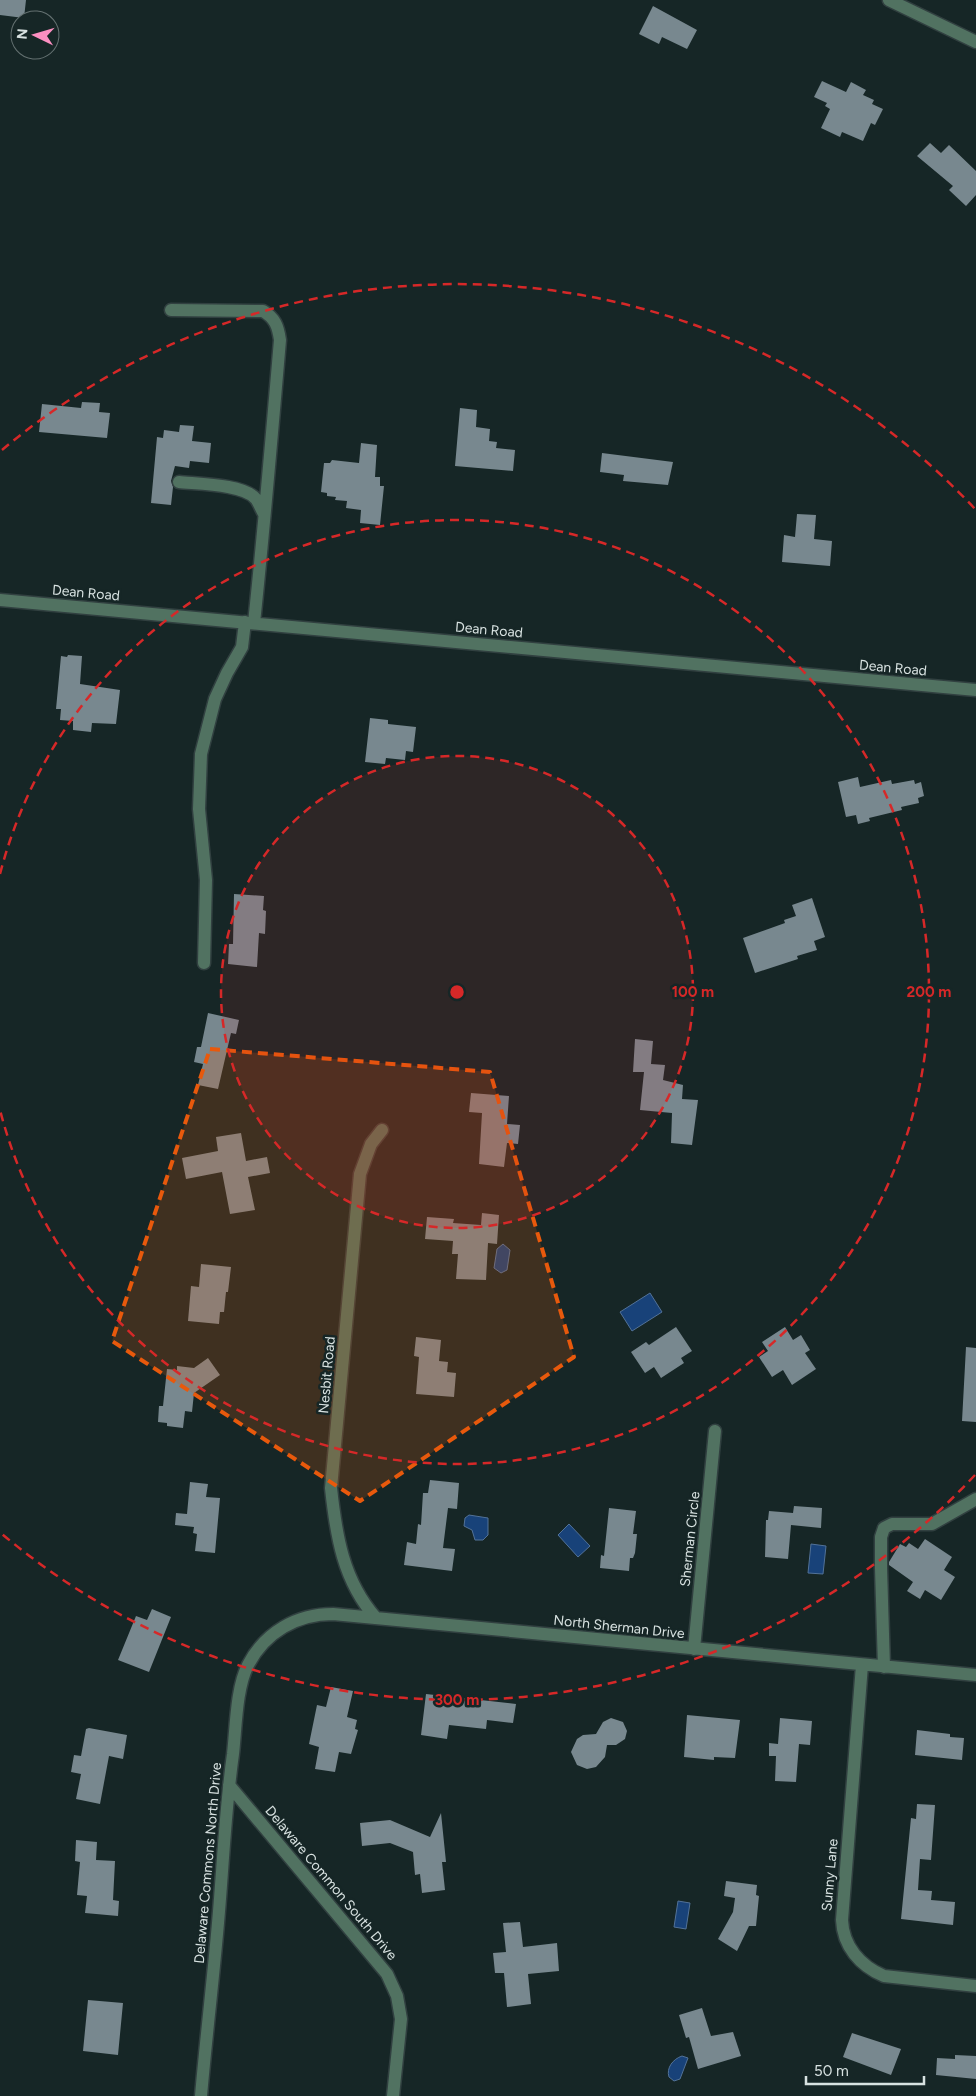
<svg xmlns="http://www.w3.org/2000/svg" width="976" height="2096" font-family="Figtree,sans-serif">
<style>
.water{fill:#184279;stroke:#527298}
.building{fill:#78888f}
.lines{fill:none;stroke-linecap:round;stroke-linejoin:round}
.minor-casing{stroke:#314040;stroke-width:15}
.minor{stroke:#517261;stroke-width:12}
.marked{fill:#e8590c;fill-opacity:0.2;stroke:#e8590c;stroke-width:4;stroke-dasharray:10 6;stroke-linejoin:round}
.ring{fill:none;stroke:#d62828;stroke-width:2.5;stroke-dasharray:9 6}
.labels{text-anchor:middle;dominant-baseline:central;stroke-width:5;stroke-linejoin:round;paint-order:stroke}
.street-label{font-size:14px;fill:#d8e2e1;stroke:#162626}
.centre{fill:#d62828;stroke:#162626;stroke-width:2.5}
.ring-label{font-size:15px;text-anchor:middle;font-weight:bold;fill:#d62828;stroke:#162626;stroke-width:5;stroke-linejoin:round;paint-order:stroke}
</style>
<rect width="100%" height="100%" fill="#162626"/>
<path class="water" d="M503,1244l7,6 -3,20 -6,3 -7,-5 3,-19z
M650,1293l12,19 -30,19 -12,-19z
M469,1515l19,3v17l-5,5h-8l-3,-10 -8,-4 1,-8z
M569,1524l21,22 -12,11 -20,-22z
M811,1544l15,2 -3,28 -15,-1z
M678,1901l12,2 -4,26 -12,-2z
M682,2056l6,2 -8,21 -6,2 -5,-4c-3,-9 4,-18 13,-21z"/>
<path class="building" d="M0,0h26l-2,18 -24,-3z
M653,6l44,24 -10,19 -25,-12 -3,7 -20,-10z
M822,81l24,11 5,-10 15,8 -3,5 11,5 -2,4 11,5 -8,16 -4,-2 -8,18 -21,-9 -2,5 -19,-9 9,-19 -5,-3 2,-3 -13,-6z
M930,143l11,10 8,-8 27,26v24l-10,11 -17,-16 4,-4 -36,-30z
M82,402l18,1 -1,9 11,1 -3,25 -68,-6 3,-28 39,4z
M460,408l17,2 -1,17 14,2 -1,12 8,1 -1,6 19,2 -2,21 -58,-5z
M180,425l14,1 -2,15 19,2 -2,20 -19,-2 -1,7 -14,-2 -4,15 2,6 -2,18 -20,-2 6,-66 6,1 1,-8 15,2z
M361,443l16,2 -2,32h5v9h4l-4,39 -20,-2 1,-13 -15,-2 1,-7 -12,-1 1,-3 -9,-1v-3l-6,-1 3,-29h6l2,-3 27,3z
M602,453l71,9 -5,23 -45,-4 1,-6 -24,-3z
M797,514l19,1 -2,24 18,2 -2,25 -48,-4 2,-27 11,2z
M68,655l14,1 -2,28 40,6 -4,34 -24,-1 -1,9 -18,-2v-9l-13,-1 1,-11h-5l5,-53 6,1z
M370,718l18,2v4l28,3 -3,25 -7,-1 -1,9 -19,-2 -1,6 -20,-2z
M858,777l2,10 31,-7 1,4 22,-4 1,4 6,-2 3,14 -6,2 1,5 -18,4 1,3 -33,8 1,3 -12,3 -2,-9 -10,2 -8,-35z
M234,894l30,2 -1,14 3,1 -1,23 -6,-1 -2,34 -29,-3 1,-20h4z
M812,898l13,39 -11,4 3,9 -20,6 1,3 -43,14 -12,-35 42,-15 -1,-3 12,-4 -4,-11z
M208,1013l31,7 -3,14 -5,-1 -13,56 -20,-4 5,-21 -9,-2 3,-15h4z
M635,1039l18,2 -2,23 14,1 -2,15 20,5 -1,14 16,1 -6,45 -21,-2 1,-30 -32,-3 4,-38h-11z
M471,1093l38,3 -2,28 13,1 -2,19 -11,-1 -3,24 -25,-3 3,-51 -13,-1z
M241,1133l5,28 21,-4 3,16 -22,4 7,33 -25,4 -8,-42 -36,7 -4,-21 36,-7 -2,-14z
M482,1213l17,2 -2,29 -9,-1 -2,37 -30,-1 2,-25h-6l1,-13 -28,-2 2,-22 27,2 -1,4 28,2z
M201,1264l30,3 -3,25h-2l-2,20h-4l-1,12 -31,-3 3,-35 8,1z
M676,1327l16,24 -11,7 3,5 -23,15 -7,-11 -9,6 -14,-21 15,-10 3,3z
M785,1327l8,13 8,-5 9,15 -5,3 11,16 -24,16 -9,-15 -11,7 -13,-20 9,-6 -6,-9z
M416,1337l25,3 -2,21 9,1 -1,10 9,1 -2,24 -38,-3 3,-37 -5,-1z
M966,1347l10,1v74l-14,-1z
M208,1358l12,17 -26,18 -2,19 -7,-1 -2,17 -16,-2v-3l-9,-1 1,-16h4l4,-37 10,1v-4l17,2z
M430,1480l29,3 -2,26 -9,-1 -5,40 12,1 -3,22 -48,-6 3,-23 9,2 2,-20 3,1 2,-32h5z
M190,1482l18,2 -2,13 14,1 -5,55 -20,-2 2,-17 -4,-1 1,-6 -19,-2 1,-12 11,1z
M794,1506l28,2 -1,20 -30,-3 -3,34 -23,-2 1,-37h2l1,-9 24,2z
M609,1508l27,3 -3,23h4l-2,19 -2,5h-3l-1,13 -29,-3 1,-13 3,1z
M925,1539l27,18 -8,13 11,7 -14,23 -16,-10 -5,9 -13,-8 6,-9 -24,-17v-3l11,-18 6,3 3,-4 9,6z
M152,1609l19,8 -22,55 -31,-12 18,-44 11,4z
M331,1687l22,4 -6,26 10,3 -2,9 3,1 -7,24 -12,-2 -4,20 -20,-3 4,-22 -10,-3 8,-39 9,2z
M426,1694l90,10 -3,19 -26,-3 -1,9 -37,-4 -2,14 -26,-4z
M687,1715l53,5 -5,38 -21,-1v3l-30,-3z
M611,1718l12,4 4,9 -2,8 -9,6h-9l-2,12 -9,10 -9,2 -10,-4 -6,-13 6,-13 6,-4 13,-1 7,-12z
M780,1718l32,3 -2,24 -11,-1 -3,38 -21,-1 1,-25h-7v-13l9,1z
M89,1728l38,7 -4,24 -14,-3 -9,48 -24,-5 5,-25 -10,-2 3,-17 7,1 5,-27z
M917,1730l33,4v3l14,1 -2,22 -47,-5z
M917,1804l18,1 -4,55 -11,-1 -2,31 14,1 -1,9 24,2 -2,23 -52,-6 10,-101 5,1z
M441,1813l5,49h-4l3,28 -23,3 -2,-19 -5,1 -2,-23 -23,-9 -28,3 -2,-23 30,-3 40,17z
M76,1840l21,2 -1,18 19,1 -2,39 6,1 -1,15 -33,-3 2,-17 -10,-1 3,-33 -5,-1z
M726,1881l31,4 -1,10 3,1 -3,30h-7l-12,25 -19,-12 15,-27 2,-14 -11,-2z
M520,1922l3,25 34,-4 2,28 -31,3 3,30 -24,3 -3,-34h-9l-2,-20 13,-1 -3,-29z
M88,2000l35,3 -5,52 -35,-4z
M702,2008l9,28 22,-4 8,24 -43,13 -9,-32 -3,1 -7,-23z
M852,2033l49,16 -10,26 -48,-18z
M955,2055l21,1v23l-40,-4 1,-17 18,1z"/>
<g class="lines">
<defs>
<path id="minor" d="M889,0l87,42
M171,310l92,1c12,7 15,15 17,29 -8,94 -16,189 -26,283
M179,482c18,2 65,2 77,17 3,4 5,10 8,15
M0,600l976,90
M204,963l2,-83 -7,-71 2,-55 14,-55 12,-26 15,-26 3,-25
M376,1618c-33,-37 -40,-83 -45,-130l29,-314 11,-30 11,-14
M694,1649l21,-218
M862,1665l-20,255c1,26 18,46 42,56l92,10
M884,1667l-3,-99v-31l3,-9 8,-4h40l44,-25
M229,1785l158,189 10,22 4,23 -8,77
M201,2096c5,-58 12,-115 17,-173 5,-56 7,-113 15,-169 3,-26 3,-66 15,-89 17,-33 49,-51 85,-51l643,61"/>
</defs>
<use href="#minor" class="minor-casing"/>
<use href="#minor" class="minor"/>
</g>
<path class="marked" d="M210,1049l280,23 84,285 -214,144 -248,-160z"/>
<circle cx="457" cy="992" r="236" fill="#d62828" fill-opacity=".12"/>
<g class="ring">
<circle cx="457" cy="992" r="236"/>
<path d="M0 874A472 472 0 1 1 0 1110"/>
<path d="M975 1475A708 708 0 0 1 2 1534M2 450A708 708 0 0 1 975 509"/>
</g>
<g class="labels">
<g class="street-label">
<text transform="translate(86 593) rotate(5)">Dean Road</text>
<text transform="translate(489 630) rotate(5)">Dean Road</text>
<text transform="translate(893 668) rotate(5)">Dean Road</text>
<text transform="translate(327 1375) rotate(-85)">Nesbit Road</text>
<text transform="translate(690 1539) rotate(-84)">Sherman Circle</text>
<text transform="translate(619 1627) rotate(6)">North Sherman Drive</text>
<text transform="translate(208 1863) rotate(-85)">Delaware Commons North Drive</text>
<text transform="translate(830 1875) rotate(-85)">Sunny Lane</text>
<text transform="translate(331 1883) rotate(50)">Delaware Common South Drive</text>
</g>
</g>
<circle cx="457" cy="992" r="8" class="centre"/>
<g class="ring-label">
<text x="693" y="997">100 m</text>
<text x="929" y="997">200 m</text>
<text x="457" y="1705">300 m</text>
</g>
<g transform="translate(35 35) rotate(275)"><circle r="24" fill="#162626" stroke="#647171"/>
<path d="M0-4L9 19L0 12L-9 19Z" fill="#fc8fc1"/>
<text y="-8" font-size="14" font-weight="bold" text-anchor="middle" fill="#d8e2e1">N</text>
</g>
<path d="M806 2076v8h118v-8" fill="none" stroke="#d8e2e1" stroke-width="2.5"/>
<text x="814" y="2076" font-size="15" fill="#d8e2e1" stroke="#162626" stroke-width="4" paint-order="stroke">50 m</text>
</svg>
